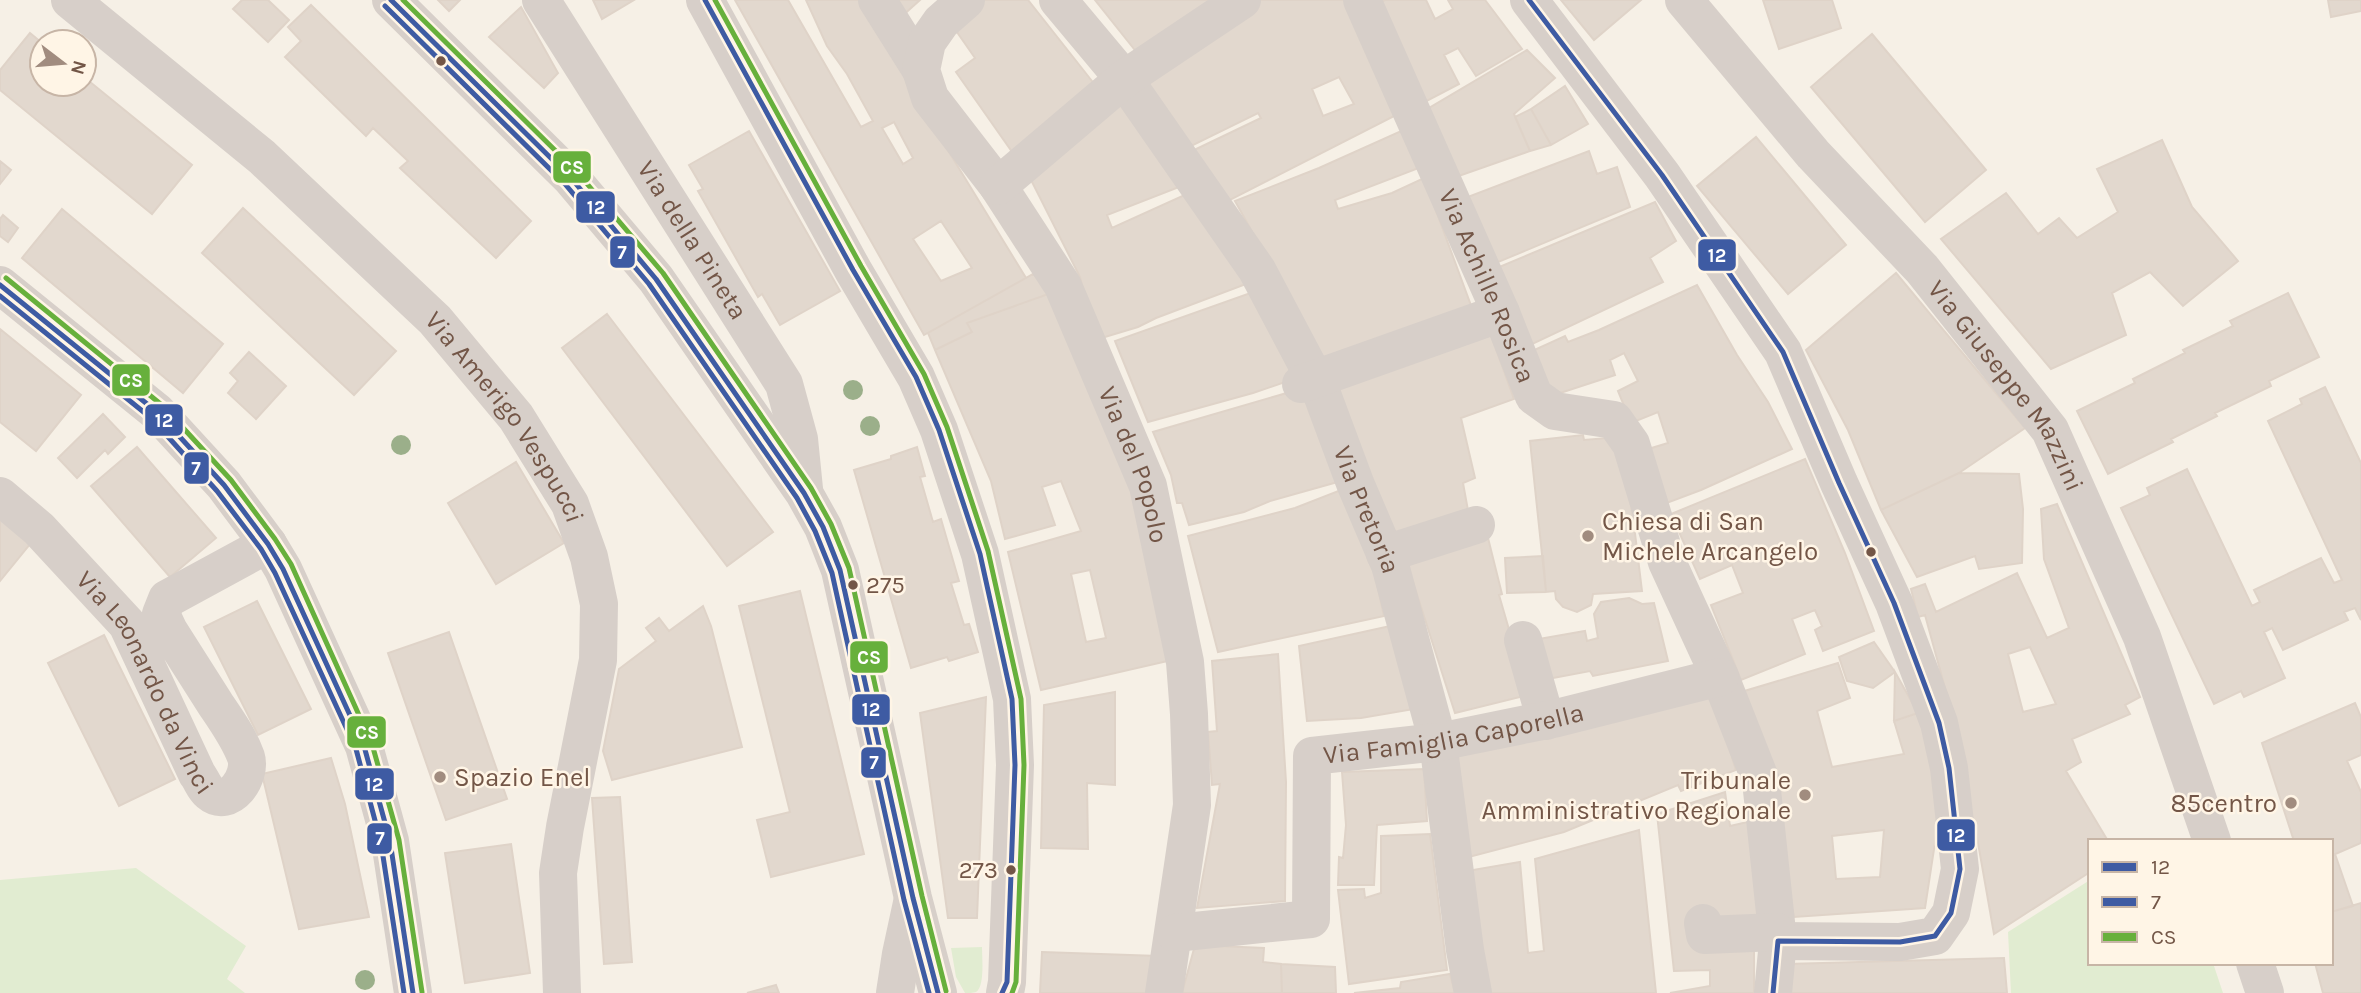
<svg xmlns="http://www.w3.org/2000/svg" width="2361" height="993" font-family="Karla,sans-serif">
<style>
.green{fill:#e1ecd1}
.building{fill:#e2d8ce;stroke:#dfd3c8;stroke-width:2;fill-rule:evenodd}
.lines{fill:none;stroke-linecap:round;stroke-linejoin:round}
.minor{stroke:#d7cfc9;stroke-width:38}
.bus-1-casing{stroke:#fff5e6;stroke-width:10}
.bus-2-casing{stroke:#fff5e6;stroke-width:10}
.bus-3-casing{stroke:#fff5e6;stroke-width:10}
.bus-1{stroke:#3e5ba3;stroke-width:5}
.bus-2{stroke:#3e5ba3;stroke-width:5}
.bus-3{stroke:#67b03c;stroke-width:5}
.tree{fill:#9baf8a}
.bus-dot{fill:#735647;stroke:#fff5e6;stroke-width:2.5}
.poi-dot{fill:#a18c7f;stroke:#fff5e6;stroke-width:2.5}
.labels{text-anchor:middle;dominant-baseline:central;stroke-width:5;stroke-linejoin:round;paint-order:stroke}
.bus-label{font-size:24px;fill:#735647;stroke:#fff5e6;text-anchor:start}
.street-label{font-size:26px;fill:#735647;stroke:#fff5e6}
.poi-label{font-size:26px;fill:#735647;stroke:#fff5e6;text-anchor:start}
.line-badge{stroke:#fff5e6;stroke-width:2.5}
.badge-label{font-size:19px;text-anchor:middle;font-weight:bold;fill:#fff}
</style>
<rect width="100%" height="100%" fill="#f6f0e6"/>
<path class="green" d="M136,868l110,78 -19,33 18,14h-245v-113z
M2090,880v83h123l10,30h-212l-3,-61z
M982,947c0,9 3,40 -6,45 -2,1 -9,1 -11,1l-9,-16 -5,-29z"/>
<path class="building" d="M242,0h26l21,20 -21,22 -35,-33z
M438,0h22l-11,11z
M593,0h41l-32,19z
M735,0h53l73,127 12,-6 -26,-47 -20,-28 -21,-46h59l62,116 99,162 -102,57zM894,122l19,36 -10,6 -21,-36zM941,221l31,47 -31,13 -28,-42z
M888,0h32l-20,18z
M981,0h47l71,90 -84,66 -59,-84 19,-14 -23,-33z
M1095,0h130l-83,59z
M1251,0h106l45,112 -180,92 -32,-52 71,-34 -3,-5 -71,35 -47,-74zM1339,77l15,27 -31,12 -11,-27z
M1385,0h41l9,19 18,-10 -5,-9h37l37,49 -46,27 -18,-28 -14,7 15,29 -38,20 -52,-97z
M1561,0h80l-47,40z
M1763,0h69l9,28 -62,21z
M2328,0h33v11l-30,6z
M311,5l220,216 -35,37 -96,-90 8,-7 -35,-33 -7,8 -81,-79 16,-16 -13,-14z
M521,7l37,66 -14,15 -55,-51z
M30,33l12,10v41h42v-7l108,88 -40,49 -152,-124v-20z
M1872,34l114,136 -61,52 -114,-135z
M1527,50l28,28 -41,36 16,37 -77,27 -29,-67z
M1565,86l23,38 -37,21 -20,-36z
M1118,91l61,96 -72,28 5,13 77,-35 57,91 -90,34 -18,9 -43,13 -15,-63 -55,-109z
M1531,109l20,36 -21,6 -15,-34z
M1410,127l14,39 -89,34 3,9 54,-16 32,-15 49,133 -155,57 -43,-95 -40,-72 84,-33z
M749,131l91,160 -60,34 -18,-31 -4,3 -60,-106 5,-2 -14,-24z
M1756,137l90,108 -58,49 -91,-108z
M2162,140l30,67 46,54 -55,45 -33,-34 -38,21 14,42 -75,34 -110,-130 65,-46 32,41 21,-16 18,20 41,-26 -21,-43z
M1589,151l8,23 20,-7 13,40 -139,58 -26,-67z
M0,161l11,9 -11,14z
M1655,202l21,39 -26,17 13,24 -137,65 -34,-77z
M243,208l153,143 -42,44 -152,-142z
M62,209l161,135 -40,49 -161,-135z
M3,215l15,13 -10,14 -8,-6v-17z
M1896,273l129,155 -66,45 -78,37 -33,-80 -42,-80z
M1033,274l21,18 -87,31 5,9 -37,18 -7,-17z
M1697,285l40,70 31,47 24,47 -91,41 -37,14 -19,-54 23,-7 -10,-31 -27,11 -13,-32 20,-10 -14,-28 -14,7 5,15 -61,20 -24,-43 35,-16 3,6 31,-12z
M1259,290l38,88 -44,15 -105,29 -33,-81z
M1054,292l80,201 38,167 -131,30 -33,-138 73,-21 -20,-50 -19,6 13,38 -50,14 -14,-58 -56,-131 37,-18 -5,-9zM1090,570l16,68 -20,4 -15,-68z
M2288,293l31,64 -50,24 2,5 -56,27 2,3 -46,23 2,3 -65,32 -31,-63 58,-28 -2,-4 52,-26 -2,-3 50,-24 -3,-5z
M607,314l166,218 -46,34 -165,-218z
M1488,327l26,72 -53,19 14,60 -12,5 6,33 -70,26 -67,-154z
M0,329l81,66 -45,56 -36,-29z
M249,352l37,34 -30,33 -28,-26 10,-12 -8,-8z
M2325,387l36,76v157l-6,-12 -11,4 4,8 -65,30 -11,-22 -8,4 21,46 -41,19 -3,-6 -27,13 -93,-196 29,-13 -3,-7 40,-19 65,137 8,-4 -6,-12 67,-32 13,25 8,-3 -74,-159 34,-17 -2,-5z
M1304,388l37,93 -71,20 -26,11 -55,13 -7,-22h-5l-6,-28 -18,-43z
M103,414l22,23 -17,17 -3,-4 -28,28 -19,-20z
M1583,435l1,5 35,-3 14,80 9,74 -49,3 -2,11 -14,7 -14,-5 -7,-8 -1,-8 -9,1 -16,-151z
M137,447l79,91 -46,39 -79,-91z
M917,447l8,29 -5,1 13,45 8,-3 18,62 -8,2 13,42 5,-1 9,28 -29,9 -2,-4 -36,11 -57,-198 37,-11v-3z
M1805,459l40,94 29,78 -51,20 -8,-21 7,-4 -7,-16 -23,9 13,35 -64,26 -30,-75 32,-12 -11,-28 -32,14 -29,-65z
M516,462l48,81 -68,41 -48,-81z
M1959,473l60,1 4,35 -1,54 -43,6 -4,-13 -58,21 -36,-67z
M1346,488l29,87 9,41 -166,36 -30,-116 107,-28z
M2057,504l83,193 -15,8 5,9 -58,25 9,23 -15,9 42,70h-18v31l-96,62 -20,-114h-5l-12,-88 -32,-117 -7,2 -7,-28 14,-5 11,28 81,-39 30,65 22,-10 -25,-69 -3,-50zM2030,647l26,57 -33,8 -15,-58z
M0,518l31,25 -31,38z
M1487,534l15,60 -3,1 29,100 -73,18 -50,-156z
M1543,556l3,36 -39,1 -2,-35z
M800,591l64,263 -93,23 -14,-57 33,-8 -51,-206z
M1629,598l13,6 12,-1 14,58 -75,15 -3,-5 -48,9 -9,-40 52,-9 2,10 11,-3 -4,-24 7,-12z
M257,601l54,108 -53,26 -54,-108z
M703,606l8,20 31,121 -130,33 -9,-29 16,-82 37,-28 -10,-13 13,-10 10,13z
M1395,625l19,84 -53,9 -54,3 -8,-75z
M449,632l58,167 -61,21 -58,-167z
M104,635l71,144 -56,27 -71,-143z
M1874,642l21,30 -22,16 -26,-7 -8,-24z
M1278,654l8,128 -1,119 -88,7 23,-124 -8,1 -4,-53 9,-1 -5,-70z
M1838,663l12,35 -33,13 15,56 72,-13 -10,-33 24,-8 21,40 -1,70 -13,85 -131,9 -53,-225zM1884,830l-4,47 -44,2 -4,-43z
M1895,672l23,41 -24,8z
M1711,691l25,79 -55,21 -3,-6 -114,47 -99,26 -10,-103z
M1115,692v93l-28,-2 1,66 -47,-1 3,-143z
M986,697l-9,221h-29l-28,-205z
M2355,703l6,14v38l-14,6 14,31v51l-30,13v-15h-37l-32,-98z
M331,758l14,46 24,113 -70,12 -37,-155z
M1424,769l3,52 -50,4 -3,60h-36l1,-28 4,1 3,-33 -4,-53z
M1725,792l5,34 22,-5 8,107 -6,8v57h-84l40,-7v-16l-36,1 -17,-157z
M620,797l12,165 -28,2 -12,-166z
M1639,830l17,163h-172l-17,-122 53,-9 8,91 16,-2 -9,-92z
M1430,834l17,136 -98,14 -11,-94 26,-1 1,9 16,-5v-57z
M511,844l19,129 -65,10 -20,-130z
M2335,854l18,52 -22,6v-56z
M2361,903v90h-38l-8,-30h16v-51z
M1195,945l69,3 -1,14 18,2 1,29h-100z
M1042,952l116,4 -7,37h-111z
M2004,958l3,35h-219l-1,-29z
M1281,964l54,3 1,26h-54z
M1450,974l5,19h-101l46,-5 1,-6z
M776,985l3,8h-32z"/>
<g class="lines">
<g class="minor">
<path id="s1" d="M70,0l192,157 173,163 81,97 54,87 19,53 10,47 -1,56 -33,167 -7,46 4,120"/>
<path d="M391,0l180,178 85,101 148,214 19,34 17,43 73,328 25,95"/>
<path id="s2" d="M541,0l243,384 15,55 5,50"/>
<path d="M705,0l148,270 63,107 23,53 41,124 32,145 3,66 -8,217 -2,11"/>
<path d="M877,0l44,70"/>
<path id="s3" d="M966,0l-25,22 -14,20 -6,28 9,28 68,88 65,100 85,200 37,176 4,52 3,91 -28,188"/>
<path id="s4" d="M1058,0l66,79 133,191 63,119 35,94 35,82 48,177 27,208 8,43"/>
<path id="s5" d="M1362,0l139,313 33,83 21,15 59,9 17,24 36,118 53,115 41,104 17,160 -5,52"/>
<path d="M1529,0l133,175 121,177 56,131 55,120 45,120 10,45 11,101 -9,44 -16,23 -35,6 -122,-1"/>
<path id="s6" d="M1684,0l129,154 109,115 128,161 92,207 70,204"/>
<path d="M998,186l126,-107 118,-79"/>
<path d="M0,285l157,127 67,73 44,59 15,25 81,177 26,95 23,152"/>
<path d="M1301,384l200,-71"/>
<path id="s7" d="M0,496l39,33 88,95 70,150c4,5 7,14 12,18 21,18 43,-16 37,-35 -7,-19 -19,-36 -30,-52 -16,-25 -31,-49 -47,-74l-8,-17 6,-15 101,-55"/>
<path d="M1385,554l91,-29"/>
<path d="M1523,640l23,81"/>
<path d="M1703,923l2,12 72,-3"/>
<path id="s8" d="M1175,933l136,-14 1,-163 126,-14 119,-24 163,-41"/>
<path d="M2255,963l10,30"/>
<path d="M895,993l6,-39 11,-51"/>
</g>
<defs>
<path id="bus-1" d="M391,0l180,178 85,101 148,214 19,34 17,43 73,328 25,95
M705,0l148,270 63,107 23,53 41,124 32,145 3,66 -8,217 -5,11
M1529,0l133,175 121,177 56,131 55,120 45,120 10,45 11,101 -9,44 -16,23 -35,6 -122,-1 -5,52
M0,285l157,127 67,73 44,59 15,25 81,177 26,95 23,152"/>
<path id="bus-2" d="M385,6l180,178 84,100 148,214 18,33 17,42 72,327 25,93
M0,296l151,122 66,73 44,58 14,24 81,176 25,94 23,150"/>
<path id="bus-3" d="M403,0l174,172 86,101 148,215 20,36 18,44 73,328 24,95
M715,0l146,266 63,108 23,53 41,124 33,148 3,66 -8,217 -4,11
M6,278l157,128 68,74 44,59 16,25 81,180 27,96 23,152"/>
</defs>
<use href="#bus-1" class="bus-1-casing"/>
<use href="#bus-2" class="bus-2-casing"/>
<use href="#bus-3" class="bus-3-casing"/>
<use href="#bus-1" class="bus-1"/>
<use href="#bus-2" class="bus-2"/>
<use href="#bus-3" class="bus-3"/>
</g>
<g class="tree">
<circle cx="853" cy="390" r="10"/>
<circle cx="870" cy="426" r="10"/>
<circle cx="401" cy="445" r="10"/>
<circle cx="365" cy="980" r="10"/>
</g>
<g class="bus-dot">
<circle cx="441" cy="61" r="6"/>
<circle cx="1871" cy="552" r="6"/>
<circle cx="853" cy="585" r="6"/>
<circle cx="1011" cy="870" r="6"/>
</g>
<g class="poi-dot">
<circle cx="1588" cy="536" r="7"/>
<circle cx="440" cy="777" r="7"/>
<circle cx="1805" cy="795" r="7"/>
<circle cx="2291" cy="803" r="7"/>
</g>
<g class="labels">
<g class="bus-label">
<text x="866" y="585">275</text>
<text x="998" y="870" text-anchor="end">273</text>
</g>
<g class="street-label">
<text stroke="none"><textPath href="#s2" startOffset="284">Via della Pineta</textPath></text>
<text stroke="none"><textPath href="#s5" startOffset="312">Via Achille Rosica</textPath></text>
<text stroke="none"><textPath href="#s6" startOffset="504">Via Giuseppe Mazzini</textPath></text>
<text stroke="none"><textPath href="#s1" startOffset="606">Via Amerigo Vespucci</textPath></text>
<text stroke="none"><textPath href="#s3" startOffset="539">Via del Popolo</textPath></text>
<text stroke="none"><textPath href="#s4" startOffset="600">Via Pretoria</textPath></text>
<text stroke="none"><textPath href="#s7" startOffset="240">Via Leonardo da Vinci</textPath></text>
<text stroke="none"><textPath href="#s8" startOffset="443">Via Famiglia Caporella</textPath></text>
</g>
<g class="poi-label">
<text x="1602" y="521">Chiesa di San<tspan x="1602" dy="30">Michele Arcangelo</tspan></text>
<text x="454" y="777">Spazio Enel</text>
<text x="1791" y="780" text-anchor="end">Tribunale<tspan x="1791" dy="30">Amministrativo Regionale</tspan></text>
<text x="2277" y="803" text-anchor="end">85centro</text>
</g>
</g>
<g class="line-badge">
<rect x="552" y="150" width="40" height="34" rx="7" fill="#67b03c"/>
<rect x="575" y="190" width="41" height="34" rx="7" fill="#3e5ba3"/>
<rect x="609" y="235" width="27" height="34" rx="7" fill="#3e5ba3"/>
<rect x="1697" y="238" width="40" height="34" rx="7" fill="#3e5ba3"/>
<rect x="111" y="363" width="40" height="34" rx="7" fill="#67b03c"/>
<rect x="144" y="403" width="40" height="34" rx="7" fill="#3e5ba3"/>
<rect x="183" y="451" width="27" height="34" rx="7" fill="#3e5ba3"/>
<rect x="849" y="640" width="40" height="34" rx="7" fill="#67b03c"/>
<rect x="851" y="693" width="40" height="33" rx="7" fill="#3e5ba3"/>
<rect x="346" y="715" width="41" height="34" rx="7" fill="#67b03c"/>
<rect x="860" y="746" width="27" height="33" rx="7" fill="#3e5ba3"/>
<rect x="354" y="767" width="41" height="34" rx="7" fill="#3e5ba3"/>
<rect x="1936" y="818" width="40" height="34" rx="7" fill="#3e5ba3"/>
<rect x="366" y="822" width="27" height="33" rx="7" fill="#3e5ba3"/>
</g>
<g class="badge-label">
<text x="572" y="174">CS</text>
<text x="596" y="214">12</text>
<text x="622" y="259">7</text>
<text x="1717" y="262">12</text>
<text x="131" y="387">CS</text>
<text x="164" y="427">12</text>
<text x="196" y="475">7</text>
<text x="869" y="664">CS</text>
<text x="871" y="716">12</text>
<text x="367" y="739">CS</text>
<text x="874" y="769">7</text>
<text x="374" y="791">12</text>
<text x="1956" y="842">12</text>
<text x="380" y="845">7</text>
</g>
<rect x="2088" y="839" width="245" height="126" fill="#fff5e6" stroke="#c7b5a6" stroke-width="2"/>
<rect x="2102" y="862" width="35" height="10" fill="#3e5ba3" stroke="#c7b5a6" stroke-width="2"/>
<text x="2151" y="874" font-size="21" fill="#735647">12</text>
<rect x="2102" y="897" width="35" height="10" fill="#3e5ba3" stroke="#c7b5a6" stroke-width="2"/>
<text x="2151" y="909" font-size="21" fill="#735647">7</text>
<rect x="2102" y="932" width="35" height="10" fill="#67b03c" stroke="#c7b5a6" stroke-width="2"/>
<text x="2151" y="944" font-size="21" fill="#735647">CS</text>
<g transform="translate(63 63) rotate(106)"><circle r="33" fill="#fff5e6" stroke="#c7b5a6" stroke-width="2"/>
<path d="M0-5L12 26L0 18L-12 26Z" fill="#a18c7f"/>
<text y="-10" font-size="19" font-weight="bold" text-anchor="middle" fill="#735647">N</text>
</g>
</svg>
